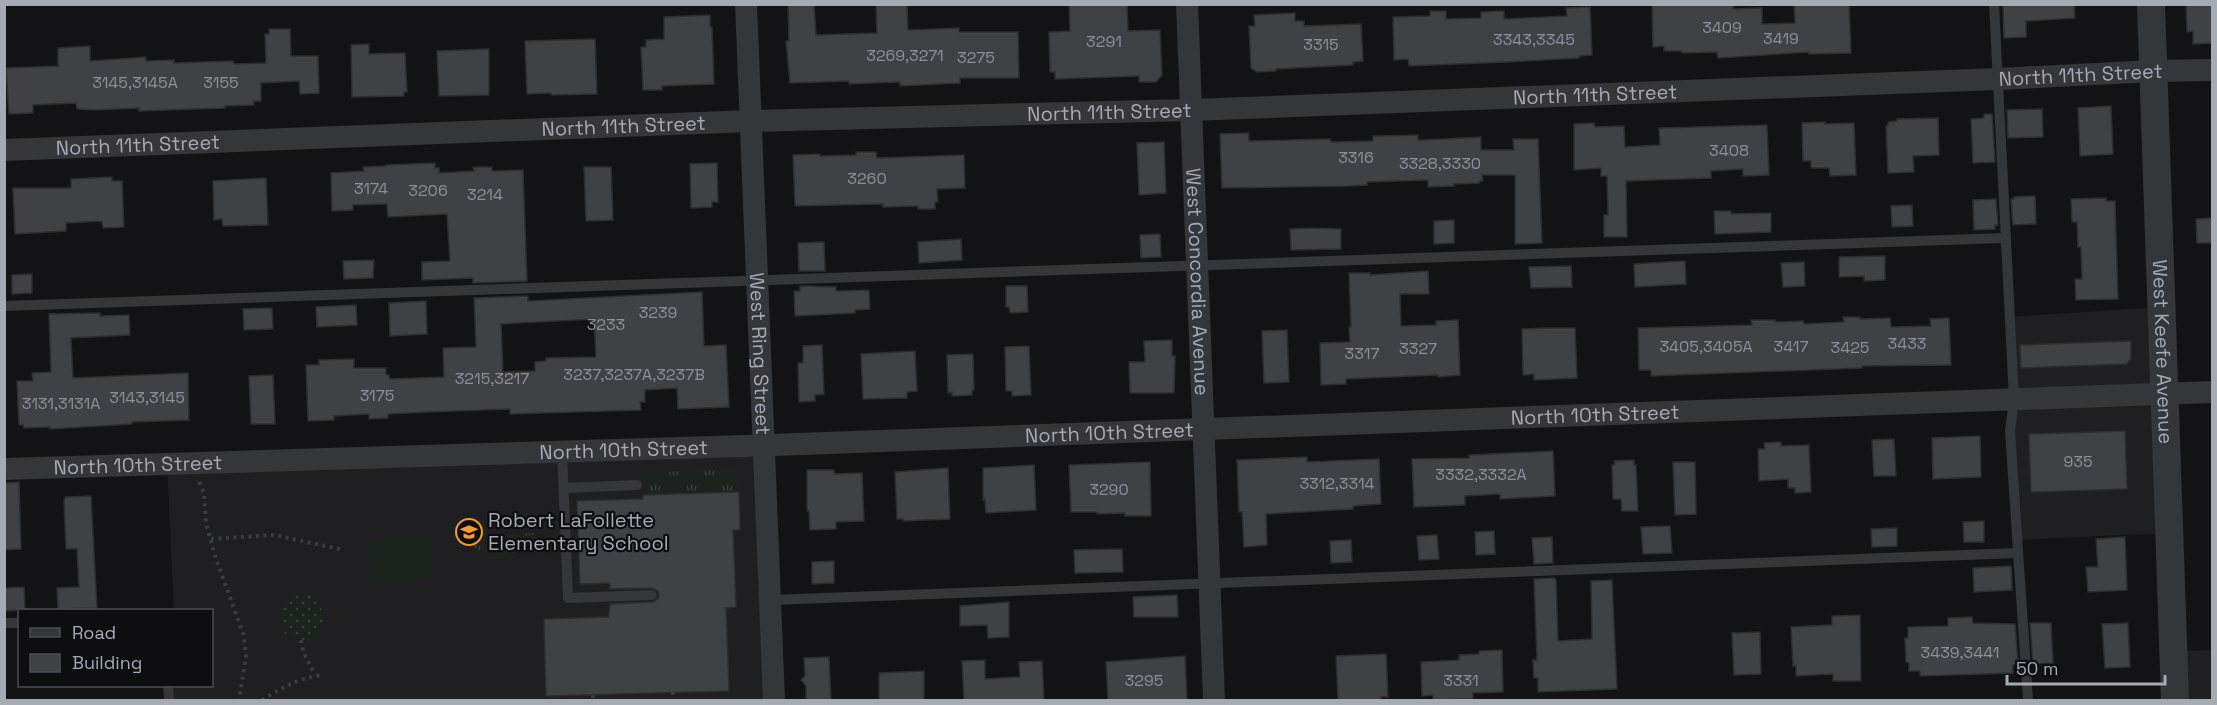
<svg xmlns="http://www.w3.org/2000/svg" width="2217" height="705" font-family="'Space Grotesk',sans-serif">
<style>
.built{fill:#1f1f22}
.grass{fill:url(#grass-tufts)}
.park{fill:url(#park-dots)}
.pitch{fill:#1b231c}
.building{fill:#3f4145;stroke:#2d2e31;stroke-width:1.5;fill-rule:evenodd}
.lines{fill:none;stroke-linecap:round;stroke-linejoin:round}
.path{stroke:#3a3d41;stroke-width:4;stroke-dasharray:3 4.5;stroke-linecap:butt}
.service{stroke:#34363a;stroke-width:10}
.minor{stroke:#34363a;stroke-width:22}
.tertiary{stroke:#34363a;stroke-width:28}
.labels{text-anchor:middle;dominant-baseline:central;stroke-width:4.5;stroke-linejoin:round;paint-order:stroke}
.number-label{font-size:16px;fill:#8c9099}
.street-label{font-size:20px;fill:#a5abb5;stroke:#0e0e10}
.poi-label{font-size:20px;fill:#a5abb5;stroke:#0e0e10;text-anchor:start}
</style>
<defs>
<pattern id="grass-tufts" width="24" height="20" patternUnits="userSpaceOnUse" patternTransform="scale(1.5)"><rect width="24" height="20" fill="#1b231c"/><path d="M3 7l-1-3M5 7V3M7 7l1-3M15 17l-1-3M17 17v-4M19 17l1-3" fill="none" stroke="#39403b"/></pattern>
<pattern id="park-dots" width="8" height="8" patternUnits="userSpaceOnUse" patternTransform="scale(1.5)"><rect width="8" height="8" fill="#1b231c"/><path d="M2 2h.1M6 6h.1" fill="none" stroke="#39403b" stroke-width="1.8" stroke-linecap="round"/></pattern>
</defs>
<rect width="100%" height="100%" fill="#131315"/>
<path class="built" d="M2162,307l7,226 -151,7 -9,-223z
M764,445l10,255h-605l-1,-14h44v-76h-38l-7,-146z
M2212,650v50h-37l-2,-49z"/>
<path class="grass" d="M738,469l1,23 -96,3 -1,-22z
M534,533c-8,27 -59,31 -66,3z"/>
<path class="park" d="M306,591l11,10 8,15 -9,21 -7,5 -24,-8c-10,-25 -3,-35 21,-43z"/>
<path class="pitch" d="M431,537l2,43 -64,2 -1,-43z"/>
<path class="building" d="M788,4h26l2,31 61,-2 -1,-29h31l1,26 51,-2v4h59l1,46h-59v5l-60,3v-4l-51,2v-3l-59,2 -4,-42h3z
M1069,4h58l1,27 32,-1 2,45 -6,7h-17v-6l-84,3v-7h-5l-1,-40 21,-1z
M1733,4v5l29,-1v16l33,-1 -1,-19h55l2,49 -42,1v-2l-91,6 -1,-6 -35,1v-2h-18v-5l-11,1 -1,-42z
M2003,4h71l1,14 -49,3v16l-22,1z
M2186,4h26v39l-19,1v-13l-6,1z
M1590,7l2,48 -13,1v2l-73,4 -97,4 -1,-7 -14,1 -1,-43 37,-1v-5h16v8l35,-1v-6l23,-1v8l63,-3 -1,-8z
M1295,13v8h9v5l57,-2 2,37 -10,1v3l-77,4v2l-19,1 -6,-4 -2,-42h6l-1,-11z
M710,15v12h2l2,57 -52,2v4h-19l-2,-43h5v-7l18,-1v-22z
M269,29h21l1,27h27l1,37 -19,1 -1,-13 -38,2v18h-7v4l-29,1v2l-86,3v-3l-43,2 -19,-1 -1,-6 -43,2v8l-24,1 -3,-46 52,-2v-18l32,-2v15l56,-4v4l28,-1v3l59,-2 1,3 32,-1 -1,-29h4z
M595,39l2,55 -46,1v-2l-24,1 -2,-53z
M369,44v10l36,-1 2,39h-3v4l-52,1 -1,-52z
M489,49v46l-50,1 -2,-45z
M2111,106l2,48 -33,2 -2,-48z
M2042,109l1,28 -35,1 -1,-28z
M1984,114h8l3,48 -22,1 -2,-44 13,-1z
M1938,118l1,37 -26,1 1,16 -26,1 -2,-47h2v-4l9,-1v-2z
M1825,122v2l29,-1 2,52 -26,1 -1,-8h-18v-7h-8l-1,-38z
M1594,123l1,4 29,-1 1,21 35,-2 -1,-17 108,-3 2,50 -26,1v-7l-32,2v7l-85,3 1,56h-23v-22h4l-1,-39h-6v-8l-27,2v-46z
M1249,133v8l81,-2 1,3 42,-1v-5l45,-1v5h7l56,-3v13h33l-1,-11h25l4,104 -27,1v-69h-33l1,6h-4v2l-25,1v2l-26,1v-7l-61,2v3l-17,1 -128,2 -2,-54z
M1164,142l2,51 -27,2 -2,-52z
M856,152h20l1,6 87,-3 1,33 -28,1 1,13h-3v7h-17v-3l-35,1v-3l-88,2 -2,-51 27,-1v2l36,-1z
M435,163v5h4v5l35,-2 -1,-4h19v4l31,-1 4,111 -54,2v-5l-51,2v-18l28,-1 -3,-47 -59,3 -1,-13 -34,1v5l-21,1 -1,-38 33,-2 -1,-4 23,-1v-1z
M717,163l1,39h-6v5l-21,1 -1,-44z
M584,167h27l2,53 -27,1z
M112,177v4h10l2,46 -21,1 -1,-7 -36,2v8l-51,3 -2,-46h58v-9z
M266,178l2,47 -45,1 -1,-7 -8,1 -1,-39z
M2035,196l1,28 -23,1 -2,-26h3v-2z
M2106,198v3h9l3,98 -42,1 -1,-21h7l-1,-32h-3l-1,-25h-5l-1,-23z
M1996,199l2,26h-3v4l-21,1 -1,-30z
M1912,205l1,21 -21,1 -1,-21z
M1714,211h17v3l40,-1v19l-56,2z
M2212,218v25h-15l-1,-24z
M1454,220v23l-20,1v-23z
M1311,228l30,1v20l-50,1 -1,-21z
M1160,234l1,23 -20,1 -1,-23z
M961,239l1,21 -43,3 -1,-21z
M824,242l1,29h-26l-1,-28z
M1885,256v24l-21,1v-5l-25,1v-20z
M374,260l-1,18 -29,1 -1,-18z
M1685,261l1,23 -51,3 -1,-23z
M1804,262l1,24 -22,1 -2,-24z
M1571,266l1,21 -41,1 -2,-21z
M1428,271l1,23h-29l1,32 35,-1v-4l22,-1 2,55 -22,2v-2l-92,4v5l-25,1 -1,-42 30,-1 -1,-15h2l-2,-54h21v2z
M32,274v19l-20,1v-19z
M800,286l36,1v4l33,-1 1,19 -15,1v3l-60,3 -1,-25h6z
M1006,286h21l1,26 -18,1 -1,-6h-3z
M702,292l2,54 22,-1 3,62 -51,2 -1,-21 -32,2v12h-5l1,8 -131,4v-5l-82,3 -40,2v4l-19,1v-5l-35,2v4l-26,1 -2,-56h13v-5l35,-1v9h32v7h3v4l55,-2 -1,-29 33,-1 -2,-49 54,-2v5zM594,319l2,38 -50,1v3l-11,1v9l-32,1 -2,-48z
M426,301l1,33 -37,2 -1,-33z
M356,305l1,20 -40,2 -1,-20z
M272,308l1,21 -29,1 -1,-21z
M100,313v3l29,-1 1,20 -59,3 2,40 115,-5 1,47 -57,2v2l-82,5v-2l-26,1 -1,-3h-4l-2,-44h16l-1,-8 19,-1 -2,-58z
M1843,317h17v2l30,-1 1,9 40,-1 -1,-7 19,-1 2,47 -89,1v2l-211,8v-6h-12l-1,-42 114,-3 -1,-5h24l1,2 27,-1 1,3 40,-2z
M1546,328h29l2,50 -43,2v-6l-11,1 -1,-46z
M1287,330l2,52 -25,1 -2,-52z
M1172,340v16h3l-1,37h-44l-1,-31h16l-1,-21z
M2131,341v18l-5,5 -105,4 -1,-23z
M822,345l2,49 -9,1v6l-16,1 -1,-39h5v-17z
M1029,346l2,49 -19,1v-5h-6l-1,-44z
M915,351l2,40 -10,1v6l-44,1 -2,-45z
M973,354l1,36h-2v5l-20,1v-4l-4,1 -1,-38z
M273,375l2,49h-24l-2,-48z
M2125,431l2,58 -96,3 -2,-58z
M1980,436l1,41 -48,2 -1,-41z
M1894,439l2,37h-22l-2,-36z
M1781,442v4l28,-1 2,47 -16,1v-5h-7v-9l-29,2 -1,-32h7l-1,-6z
M1553,451l2,45 -55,3v-5l-35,2v9l-51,2 -2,-48 57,-1v-3z
M1307,457v5l72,-3 2,45 -28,2v3l-87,5 1,31 -23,2 -2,-35h-3l-2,-52z
M1634,460v5h2l2,46h-16l-1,-12h-8l-1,-34h3l-1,-4z
M1150,462l1,54h-26v-3l-28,1v-2h-26l-2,-47z
M1673,462h22l1,52 -21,1z
M1034,465l2,45 -50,3 -1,-14 -2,1v-32z
M948,468l2,51 -47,2v-2h-6l-2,-47z
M807,470h27v4l28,-1 2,48 -28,1v7l-26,1 -1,-19h-2z
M19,482l2,67 -17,1v-67z
M739,492l1,38h-7l3,77 -10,1 3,83 -183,5 -2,-77 65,-2 1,-13 43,-2 5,-3 1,-4 -1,-4 -6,-3 -42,1v-6l-30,1 -3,-83 66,-2v-4z
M91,496l6,112 -39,1 -1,-21 22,-1 -2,-38h-11l-2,-49 2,-3z
M1984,521v21h-20l-1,-20z
M1670,526l2,27 -29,1 -2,-27z
M1897,528v18l-25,1 -1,-18z
M1494,531l1,23 -19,1 -1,-23z
M1437,535l2,24 -20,1 -2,-24z
M1552,537l1,26 -19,1 -2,-26z
M2125,537l2,53 -39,2 -2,-25h12l-2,-28z
M1351,540l1,22 -21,1 -1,-22z
M1122,549l1,23 -48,1 -1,-23z
M834,561v22l-22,1v-22z
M2011,566l1,24 -38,2 -1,-24z
M1554,578l2,2 2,61 34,-2 -1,-58 21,-1 5,109 -79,3v-14h-4l-1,-18h4l-3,-81z
M24,587l1,23 -21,1v-23z
M1177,595l1,22h-44l-1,-20z
M1009,602v35l-21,1 -1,-13 -27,1v-20z
M1860,615l1,66h-28v-7l-37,2v-11l-3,1 -2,-39 41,-2v-9z
M1972,617l1,6 42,1 3,40 -5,1v8l-93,3v-5h-11v-8l-3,-1 -1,-24h3v-11l40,-1v-8z
M2030,623h21l2,40 -20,1z
M2128,623l2,44 -25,1 -3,-44z
M1760,632l1,42 -27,1 -2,-42z
M1502,650l1,42 -30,1v6l-40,1v-5l-11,1 -1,-34 38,-2v-5l20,-1v-3z
M1386,654l2,43h-7v3h-43l-2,-44z
M1185,656l2,44h-79l-2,-38z
M829,657l2,43h-25v-14l-5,-6 4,-4 -1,-18z
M985,660v19l35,-2 -1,-15 23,-1 2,39h-80l-2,-39z
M924,671v29h-45v-27z"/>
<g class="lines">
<path class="path" d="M199,482l5,11 2,30 9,33 29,80 2,21 -7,43
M211,539l63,-4 70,15
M301,640l2,11 12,24
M673,692v8
M593,695v5
M262,700c20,-12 38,-23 62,-25"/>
<path class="service" d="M1994,4l20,395 -4,32 18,269
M4,306l2001,-68
M562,451l6,147 84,-3
M564,488l73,-3
M770,600l1248,-47
M4,623h16
M168,686l1,14"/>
<g class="minor">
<path id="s1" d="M746,4l28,696"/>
<path id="s2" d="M1187,4l27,696"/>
<path id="s3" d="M4,150l746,-29 441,-11 806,-31 157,-8 58,-1"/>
<path id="s4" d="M4,469l741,-23 1467,-54"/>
</g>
<path class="tertiary" id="s5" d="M2151,4l24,696"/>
</g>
<defs>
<symbol id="school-ring" viewBox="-11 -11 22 22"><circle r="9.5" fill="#0e0e10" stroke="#f39d2e" stroke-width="1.5"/><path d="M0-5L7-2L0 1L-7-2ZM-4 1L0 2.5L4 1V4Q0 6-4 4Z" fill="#f39d2e"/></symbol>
</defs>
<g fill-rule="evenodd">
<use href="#school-ring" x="454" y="517" width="30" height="30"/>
</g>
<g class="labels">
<g class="number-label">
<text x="1722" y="27">3409</text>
<text x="1781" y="38">3419</text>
<text x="1534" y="39">3343,3345</text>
<text x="1104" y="41">3291</text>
<text x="1321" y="44">3315</text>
<text x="905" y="55">3269,3271</text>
<text x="976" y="57">3275</text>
<text x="135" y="82">3145,3145A</text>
<text x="221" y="82">3155</text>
<text x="1729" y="150">3408</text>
<text x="1356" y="157">3316</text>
<text x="1440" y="163">3328,3330</text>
<text x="867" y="178">3260</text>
<text x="371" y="188">3174</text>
<text x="428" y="190">3206</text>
<text x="485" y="194">3214</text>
<text x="658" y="312">3239</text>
<text x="606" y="324">3233</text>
<text x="1907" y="343">3433</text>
<text x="1706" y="346">3405,3405A</text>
<text x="1791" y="346">3417</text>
<text x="1850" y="347">3425</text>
<text x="1418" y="348">3327</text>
<text x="1362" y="353">3317</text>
<text x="634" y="374">3237,3237A,3237B</text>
<text x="492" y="378">3215,3217</text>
<text x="377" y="395">3175</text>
<text x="147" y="397">3143,3145</text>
<text x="61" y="403">3131,3131A</text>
<text x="2078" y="461">935</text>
<text x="1481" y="474">3332,3332A</text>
<text x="1337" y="483">3312,3314</text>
<text x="1109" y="489">3290</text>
<text x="1960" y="652">3439,3441</text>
<text x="1144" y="680">3295</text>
<text x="1461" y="680">3331</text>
</g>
<g class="street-label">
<text stroke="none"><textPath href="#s3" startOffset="2078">North 11th Street</textPath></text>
<text stroke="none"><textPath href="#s3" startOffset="1592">North 11th Street</textPath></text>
<text stroke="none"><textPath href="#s3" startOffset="1106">North 11th Street</textPath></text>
<text stroke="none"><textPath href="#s3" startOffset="620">North 11th Street</textPath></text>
<text stroke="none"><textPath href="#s3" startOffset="134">North 11th Street</textPath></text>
<text stroke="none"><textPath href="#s2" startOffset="278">West Concordia Avenue</textPath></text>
<text stroke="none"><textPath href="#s1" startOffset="350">West Ring Street</textPath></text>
<text stroke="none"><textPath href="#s5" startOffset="348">West Keefe Avenue</textPath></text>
<text stroke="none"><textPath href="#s4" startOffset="1592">North 10th Street</textPath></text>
<text stroke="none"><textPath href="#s4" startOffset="1106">North 10th Street</textPath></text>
<text stroke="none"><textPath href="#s4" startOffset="620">North 10th Street</textPath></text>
<text stroke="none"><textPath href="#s4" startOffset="134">North 10th Street</textPath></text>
</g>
<g class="poi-label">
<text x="488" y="520">Robert LaFollette<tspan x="488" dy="23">Elementary School</tspan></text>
</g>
</g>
<rect width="2217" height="705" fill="none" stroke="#a5abb5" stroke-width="12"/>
<rect x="18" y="609" width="195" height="78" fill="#0e0e10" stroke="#4a4d52" stroke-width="1.5"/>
<rect x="30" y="628" width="30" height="9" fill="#34363a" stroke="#4a4d52" stroke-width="1.5"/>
<text x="72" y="639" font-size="18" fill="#a5abb5">Road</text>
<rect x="30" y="654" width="30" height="18" fill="#3f4145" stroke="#4a4d52" stroke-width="1.5"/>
<text x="72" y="669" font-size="18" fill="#a5abb5">Building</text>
<path d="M2007 675v9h158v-9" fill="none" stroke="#a5abb5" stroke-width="3"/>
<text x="2016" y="675" font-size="18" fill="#a5abb5" stroke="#0e0e10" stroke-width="4.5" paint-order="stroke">50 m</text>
</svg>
